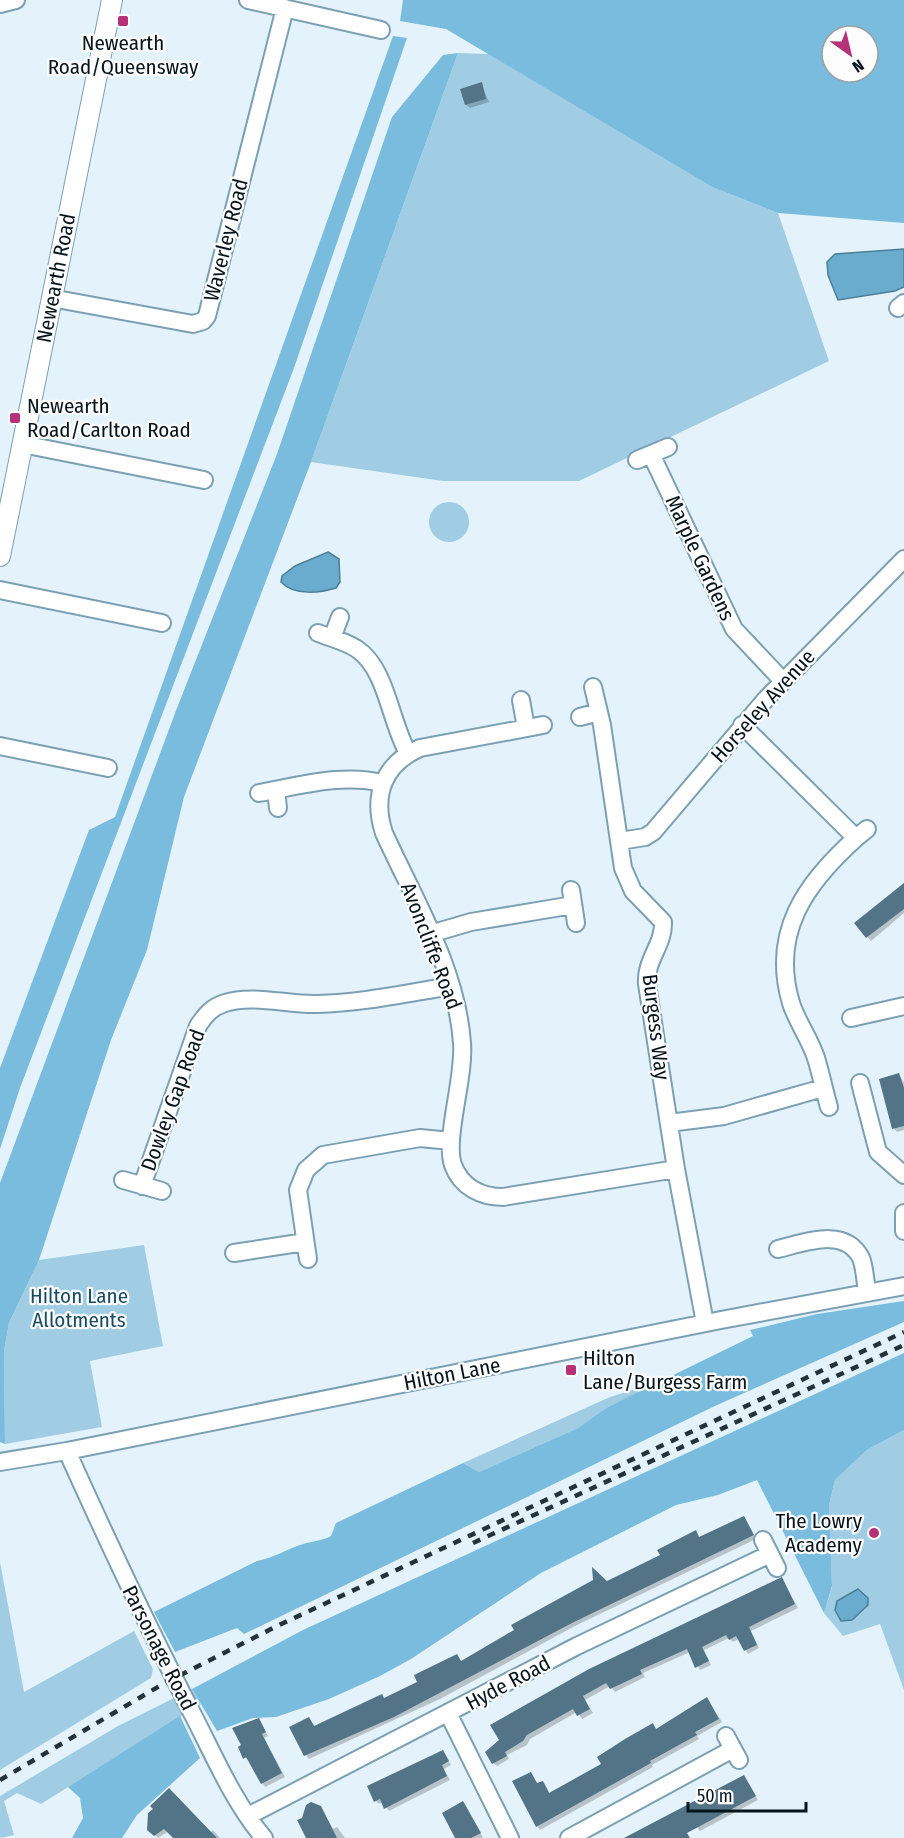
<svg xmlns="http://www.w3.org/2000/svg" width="904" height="1838" font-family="'Fira Sans Condensed',sans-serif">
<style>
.green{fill:#a1cde4}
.forest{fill:#7abcdd;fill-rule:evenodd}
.water{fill:#6aaccd;stroke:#4c7e98;stroke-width:1.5}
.shadow{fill:#0003}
.building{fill:#527486}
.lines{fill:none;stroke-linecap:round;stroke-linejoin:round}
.minor-casing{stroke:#7ca0b3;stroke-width:20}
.major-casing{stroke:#7ca0b3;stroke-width:22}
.minor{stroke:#fff;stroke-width:16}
.major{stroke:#fff;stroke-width:20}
.rail{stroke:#243239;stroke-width:4.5;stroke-dasharray:8 8;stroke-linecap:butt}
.poi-dot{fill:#b63278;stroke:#fdfdfd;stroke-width:2}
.labels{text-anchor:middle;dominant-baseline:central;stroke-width:4.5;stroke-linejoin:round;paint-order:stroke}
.poi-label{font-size:21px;fill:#06141b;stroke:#fdfdfd;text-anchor:start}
.street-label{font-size:21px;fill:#06141b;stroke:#fdfdfd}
.park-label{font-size:21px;fill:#174c64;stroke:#fdfdfd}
</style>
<rect width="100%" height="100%" fill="#e4f3fb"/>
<path class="green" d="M458,53l31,1 223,133 66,26 51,148 -250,120h-136l-132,-19z
M429 522a20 20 0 1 1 40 0a20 20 0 1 1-40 0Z
M144,1245l19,101 -73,15 12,66 -97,17 -1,-93 5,-28 30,-63z
M671,1378l-65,30 -28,20 -99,44 -16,-9 147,-66z
M904,1430v260l-24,-66 -37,12 -19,-23 8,-26 -3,-82 6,-25 32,-30z
M0,1562l24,130 110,-61 19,38 -2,9 -151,92z
M192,1689l9,15 -160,100 -24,-11 -13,8 10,34 -14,3v-42l118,-70z"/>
<path class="forest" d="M403,0h501v223l-126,-10 -66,-26 -266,-158 -46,-8zM832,36h36v36h-36z
M393,36l14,2 -113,330 -274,720 -20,61v-81l89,-238 26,-13z
M458,53l-147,409 -127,335 -37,153 -36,90 -72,220 -30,63 -5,28 1,93 -5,-2v-259l177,-475 100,-254 115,-337 51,-62z
M904,1301v21l-187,83 -473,229 -7,-6 -62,24 -21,-40 103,-51c17,-3 30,-12 46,-17 10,-3 18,-3 28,-8l5,-13 127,-60 16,9 99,-44 28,-20 147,-72 -3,-6 67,-16z
M904,1353v77l-37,20 -32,30 -6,25 3,81 -8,27 -67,-133 -39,15 -42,10 -135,68 -130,86 -31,17 -51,23 -53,18 -23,1 -36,13 -25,-42 111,-59z
M180,1716l20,42 -63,57 -15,23h-50l11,-20 -3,-20 -12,-11z"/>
<path class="water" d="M904,249v38l-9,4 -57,9 -10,-25 -1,-13 8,-8z
M328,552l11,7 1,23 -4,6c-16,5 -42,8 -55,-6l1,-6 13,-10z
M858,1589l10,9v7l-16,15 -11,1 -6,-11 2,-9z"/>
<path class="shadow" d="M481,84l8,18 -19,6 -4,-3z
M904,883v30l-33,28 -15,-18z
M899,1074l5,9v47l-7,2 -4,-4z
M744,1517l12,22 -181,87 -135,73 -131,60 -3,-4 -15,-28 18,-9 6,9 67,-32 3,4 34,-16 38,-27 5,6 200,-107 34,-23 4,6z
M782,1579l16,29 -47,23 8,17 -11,6 -9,-15 -6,3 -4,-4 -25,12 7,15 -11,5 -10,-18 -47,21 2,4 -30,15 -5,-6 -25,14 8,13 -11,6 -5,-7 -47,27 -3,6 -20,10 2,4 -12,7 -4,-3 -6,-11z
M707,1699l15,23 -25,14 2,3 -47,26 1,2 -113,63 -3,-4 -6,-52 7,11 4,-2 4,3 4,8 53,-30 50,-39 4,5z
M259,1720l9,16 -4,2 21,39 -20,10 -15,-27 -5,-2z
M443,1752l8,13 -7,4 6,11 -61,31 -6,-9 -4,2 -3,-3z
M744,1777l14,23 -58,31 -3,-4z
M463,1803l3,3 17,32h-26z
M320,1808l13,21 4,-2 8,11h-37z
M150,1814l60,19 3,-3 7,8h-45l-6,-7 -11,7 -9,-9z"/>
<path class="building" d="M482,82l4,17 -21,6 -5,-16z
M904,883v26l-38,29 -12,-15z
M899,1073l5,15v38l-12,3 -13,-50z
M744,1516l10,19 -182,88 -178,94 -90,39 -15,-29 20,-10 5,9 68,-32 2,4 33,-16 -3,-7 43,-21 4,7 53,-31 -3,-5 82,-45 -1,-13 15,14 53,-26 -3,-5 39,-20 3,7z
M782,1577l13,27 -46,23 8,18 -13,6 -8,-15 -7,4 -3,-5 -24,12 7,14 -14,7 -8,-19 -47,21 2,4 -32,15 -4,-6 -23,13 7,13 -13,7 -4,-7 -46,26 -4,6 -18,11 2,4 -15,8 -7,-12 14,-12 -9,-15 99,-56z
M707,1697l12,22 -24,13 2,3 -47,26 1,2 -115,64 -24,-46 19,-9 6,11 6,-2 6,12 52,-29 -4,-7 28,-18 28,-16 3,6z
M259,1718l7,14 -4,2 20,39 -21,11 -15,-27 -3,2 -5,-12 3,-2 -9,-17z
M443,1750l6,11 -7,4 5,11 -63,33 -4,-10 -6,3 -7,-16z
M744,1775l12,21 -69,37 3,5h-66z
M169,1788l22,23 26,27h-44l-9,-9 -10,7 -7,-6 1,-17 5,-4 -3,-3z
M463,1801l18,32 -10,5h-16l-13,-25z
M311,1802l10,4 16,32h-31l-9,-18 5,-2 4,-13z"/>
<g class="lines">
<defs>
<path id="minor" d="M248,0l133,30
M0,4l16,-4
M51,298l142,26 10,-3 4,-5 78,-308
M898,308l6,-5
M22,444l182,36
M651,454l83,175 49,52
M637,460l31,-13
M0,590l162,33
M318,633c13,5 27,8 39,16 30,20 33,73 51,104
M332,638l8,-21
M593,687l9,38 21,143 10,23 30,31c1,23 -18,38 -16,62l29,185 29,154
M521,700l5,28
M580,717l19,-5
M543,725l-123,23c-37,16 -48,48 -36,85 30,66 73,136 78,210 3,35 -18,95 -9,122 8,22 28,32 50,32l173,-28
M742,725l114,113 11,-9
M0,746l108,22
M276,790l2,18
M259,793c39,-7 84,-20 123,-10
M620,841l25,-4 8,-5 113,-133 138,-140
M571,890l5,33
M430,934l41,-12 102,-17
M851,1018l53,-12
M860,1083l18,69 26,23
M829,1107c-5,-17 -8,-33 -13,-49 -6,-19 -19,-36 -25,-55 -21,-71 15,-120 65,-165
M669,1123l55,-7 99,-28
M123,1180l39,11
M142,1186l56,-160c7,-11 14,-19 27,-23 28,-9 63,2 92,1 45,-1 90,-11 134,-18
M904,1213v18
M778,1249c26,-6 67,-23 83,9 4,10 4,23 6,33
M234,1253l71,-11
M308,1259l-10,-69 8,-20 17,-15 97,-17 31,3
M67,1451c40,89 80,174 124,260 22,42 42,91 73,127
M0,1462l67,-11 654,-131 183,-34
M763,1540l14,28
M449,1715l61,123
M726,1736l13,24
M248,1816l329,-170 193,-92
M569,1838l164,-89"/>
<path id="major" d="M0,556l112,-556"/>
</defs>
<use href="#minor" class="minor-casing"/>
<use href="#major" class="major-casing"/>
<use href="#minor" class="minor"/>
<use href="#major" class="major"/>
<path class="rail" d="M473,1543l431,-198
M0,1780l163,-96 112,-57 629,-295"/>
</g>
<g class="poi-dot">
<rect x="117" y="15" width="12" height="12" rx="3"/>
<rect x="9" y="412" width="12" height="12" rx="3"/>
<rect x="565" y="1364" width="12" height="12" rx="3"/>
<circle cx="874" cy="1533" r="6"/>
</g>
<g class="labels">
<g class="poi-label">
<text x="123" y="43" text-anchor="middle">Newearth<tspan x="123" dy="24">Road/Queensway</tspan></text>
<text x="27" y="406">Newearth<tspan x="27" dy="24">Road/Carlton Road</tspan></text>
<text x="583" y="1358">Hilton<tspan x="583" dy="24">Lane/Burgess Farm</tspan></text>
<text x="862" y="1521" text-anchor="end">The Lowry<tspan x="862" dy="24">Academy</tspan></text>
</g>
<g class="street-label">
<text transform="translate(226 240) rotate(-76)">Waverley Road</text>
<text transform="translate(56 278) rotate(-79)">Newearth Road</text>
<text transform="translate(700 558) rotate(65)">Marple Gardens</text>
<text transform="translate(763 706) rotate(-48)">Horseley Avenue</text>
<text transform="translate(431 946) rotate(69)">Avoncliffe Road</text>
<text transform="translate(656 1027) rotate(83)">Burgess Way</text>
<text transform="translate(173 1100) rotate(-70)">Dowley Gap Road</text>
<text transform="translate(452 1374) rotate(-11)">Hilton Lane</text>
<text transform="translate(159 1648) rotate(63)">Parsonage Road</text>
<text transform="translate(508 1683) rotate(-28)">Hyde Road</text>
</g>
<g class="park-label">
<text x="79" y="1296">Hilton Lane<tspan x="79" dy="24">Allotments</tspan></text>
</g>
</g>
<g transform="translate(850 54) rotate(146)"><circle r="28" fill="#fdfdfd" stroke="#9aa0a3" stroke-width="1.5"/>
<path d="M0-4.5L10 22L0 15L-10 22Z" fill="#b63278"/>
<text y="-9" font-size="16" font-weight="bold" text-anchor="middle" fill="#06141b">N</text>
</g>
<path d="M688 1802v9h118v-9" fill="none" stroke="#06141b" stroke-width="3"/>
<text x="697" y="1802" font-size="18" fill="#06141b" stroke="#fdfdfd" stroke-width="4.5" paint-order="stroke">50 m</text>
</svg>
